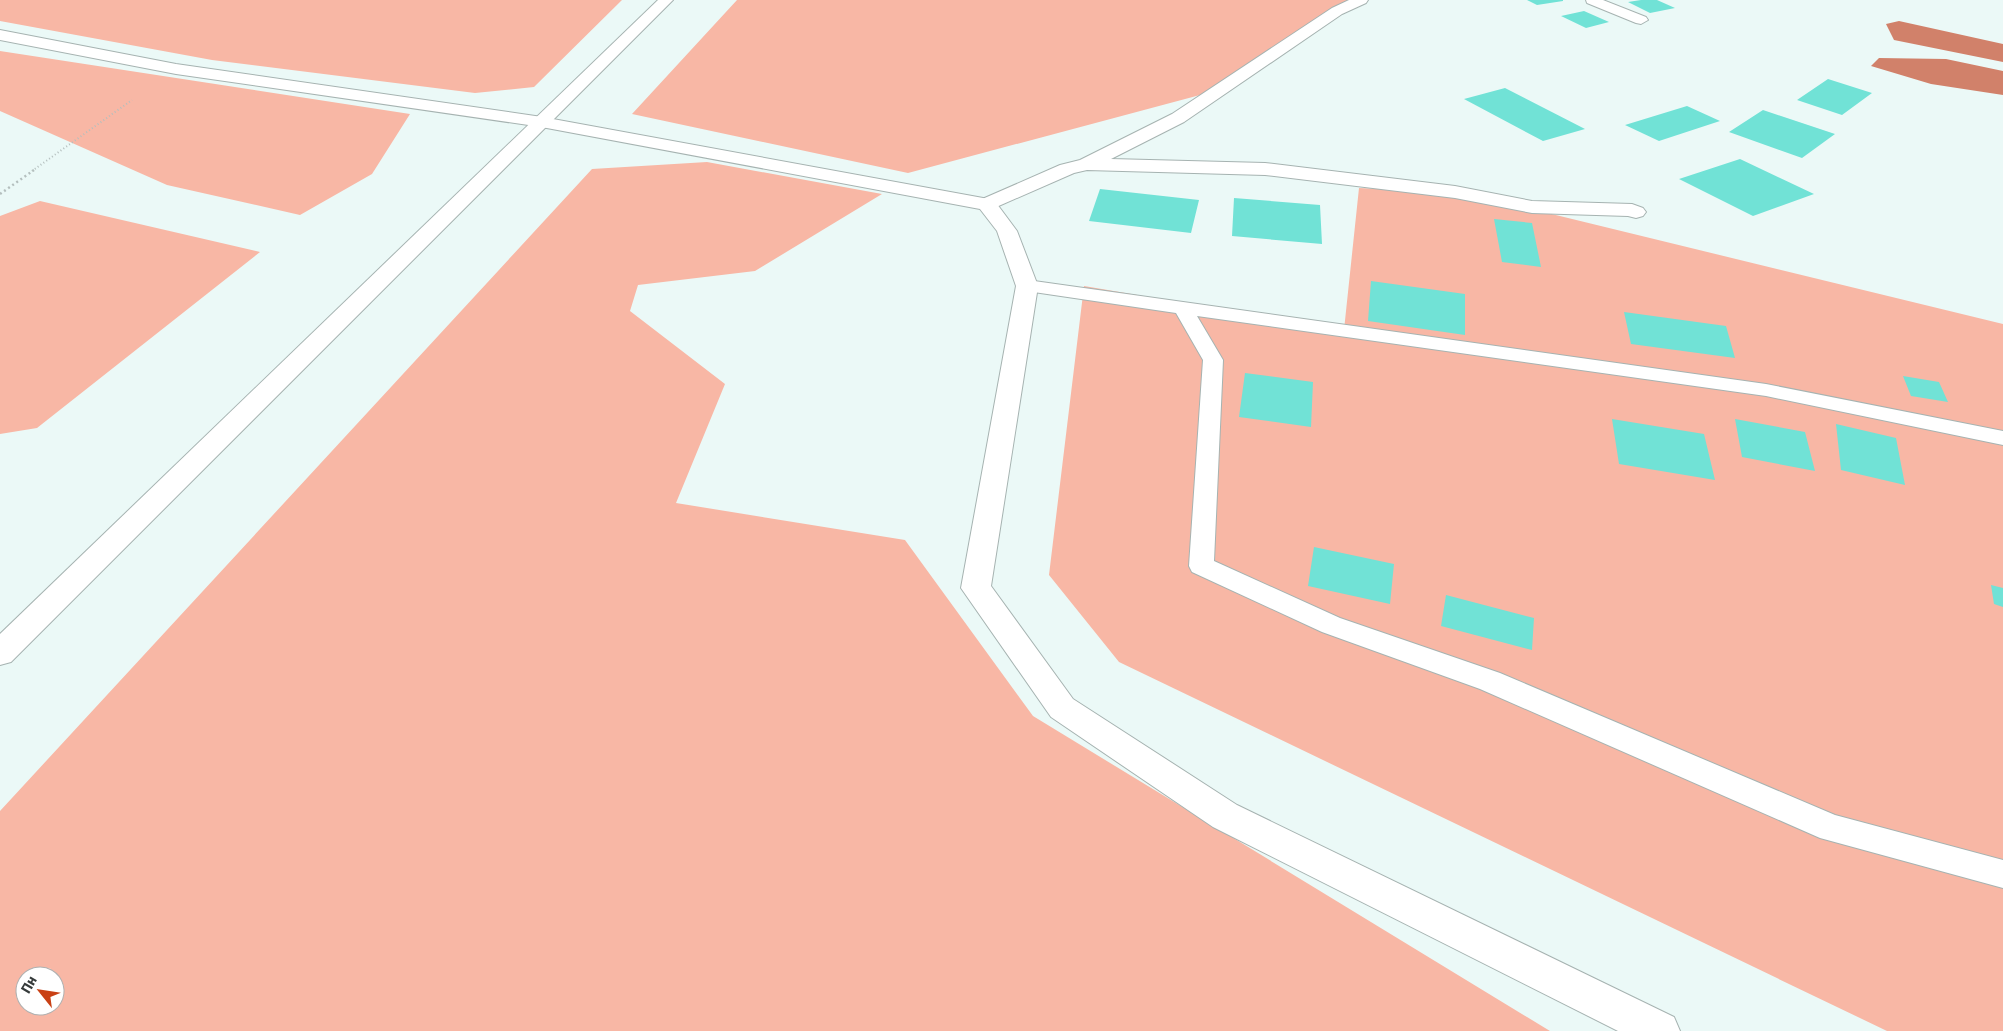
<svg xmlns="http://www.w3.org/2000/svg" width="2003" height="1031" font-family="'Fira Sans',sans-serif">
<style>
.green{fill:#f8b7a5;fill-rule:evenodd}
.water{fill:#d1816a}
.building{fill:#71e2d6}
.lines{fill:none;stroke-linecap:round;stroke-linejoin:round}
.lane-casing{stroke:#a6b3b1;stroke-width:2}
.street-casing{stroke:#a6b3b1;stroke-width:2}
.secondary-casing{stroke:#a6b3b1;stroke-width:2}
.highway-casing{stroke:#a6b3b1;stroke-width:2}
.path-far1{stroke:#b4bfbe;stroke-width:2;stroke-dasharray:1 2.5;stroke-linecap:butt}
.path{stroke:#b4bfbe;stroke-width:2.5;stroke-dasharray:2 3;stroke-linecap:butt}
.lane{fill:#fff;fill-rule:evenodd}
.street{fill:#fff;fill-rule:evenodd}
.secondary{fill:#fff;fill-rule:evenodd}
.highway{fill:#fff;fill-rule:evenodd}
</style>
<rect width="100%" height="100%" fill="#ebf9f7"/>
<path class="green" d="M0,0h622l-88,87 -59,6 -263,-33 -212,-39z
M737,0h622l-144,91 -307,82 -276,-59z
M0,51l410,63 -38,60 -72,41 -133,-30 -167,-74z
M707,162l175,32 -127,77 -117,14 -8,26 95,73 -49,119 229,37 128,176 517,315h-1550v-220l592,-642zM25,976h30v30h-30z
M1359,188l106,5 538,131v707h-116l-768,-369 -70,-87 35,-289 260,44z
M40,201l220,51 -223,176 -37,6v-218z"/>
<path class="water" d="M1899,21l104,23v18l-109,-22 -8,-16z
M1879,58l67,1 57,12v24l-72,-11 -60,-18z"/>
<path class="building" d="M1527,0h36v1l-26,4z
M1641,0h16l18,8 -25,5 -22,-11z
M1584,11l25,11 -23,6 -25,-12z
M1828,79l44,14 -30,22 -45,-15z
M1505,88l80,41 -42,12 -79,-42z
M1687,106l33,15 -61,20 -34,-16z
M1763,110l72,24 -33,24 -73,-26z
M1740,159l74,35 -61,22 -74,-37z
M1100,189l99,11 -8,33 -102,-12z
M1234,198l86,7 2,39 -90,-8z
M1494,219l38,4 9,44 -39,-5z
M1371,281l94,13v41l-97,-14z
M1624,312l102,14 9,32 -104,-14z
M1245,373l68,9 -2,45 -72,-10z
M1903,376l36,6 9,20 -37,-6z
M1612,419l92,15 11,46 -96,-16z
M1735,419l70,13 10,39 -73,-14z
M1836,424l60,14 9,47 -64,-15z
M1314,547l80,17 -4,40 -82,-18z
M1991,585l12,3v19l-9,-3z
M1446,595l88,23 -2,32 -91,-24z"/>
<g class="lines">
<defs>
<path id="lane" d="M1586,0h17l43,17 2,3 -7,4 -5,-1 -49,-20z
M1027,280l739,104 237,47v14l-237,-49 -569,-80 26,44 -9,201 126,57 160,55 335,142 168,45v28l-183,-50 -340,-149 -158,-57 -130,-60 -3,-6 14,-206 -27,-47 -156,-23 -2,-4 2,-4z"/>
<path id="street" d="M1349,0h19l-2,3 -24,11 -158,108 -73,37 154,4 190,23 77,15 100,3 11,4 3,4 -3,4 -7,2 -8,-2 -96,-3 -77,-15 -190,-23 -178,-5 -13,3 -80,35 -7,2 -7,-2 -3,-4 3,-4 80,-35 20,-5 92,-46 160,-106z
M0,30l176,34 366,53 6,1 3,4 -3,4 -6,1 -366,-53 -176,-34z"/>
<path id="secondary" d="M542,117l452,83 23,31 21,55 -47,300 82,113 164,106 437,212 6,14h-62l-405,-204 -162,-110 -90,-129 55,-302 -19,-55 -17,-22 -444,-83 -3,-4 3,-4z"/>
<path id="highway" d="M658,0h15l-662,662 -11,3v-31z"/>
</defs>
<use href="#lane" class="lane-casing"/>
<use href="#street" class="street-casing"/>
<use href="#secondary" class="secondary-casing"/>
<use href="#highway" class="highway-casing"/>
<path class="path-far1" d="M32,171l100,-71"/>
<path class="path" d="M0,194l34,-24"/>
<use href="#lane" class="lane"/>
<use href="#street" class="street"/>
<use href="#secondary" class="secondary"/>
<use href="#highway" class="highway"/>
</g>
<g transform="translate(40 991) rotate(300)"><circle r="24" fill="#ffffff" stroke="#afb1b1"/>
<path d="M0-4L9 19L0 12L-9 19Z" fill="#c94115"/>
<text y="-8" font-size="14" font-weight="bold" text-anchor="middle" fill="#363b3b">Пн</text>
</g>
</svg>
